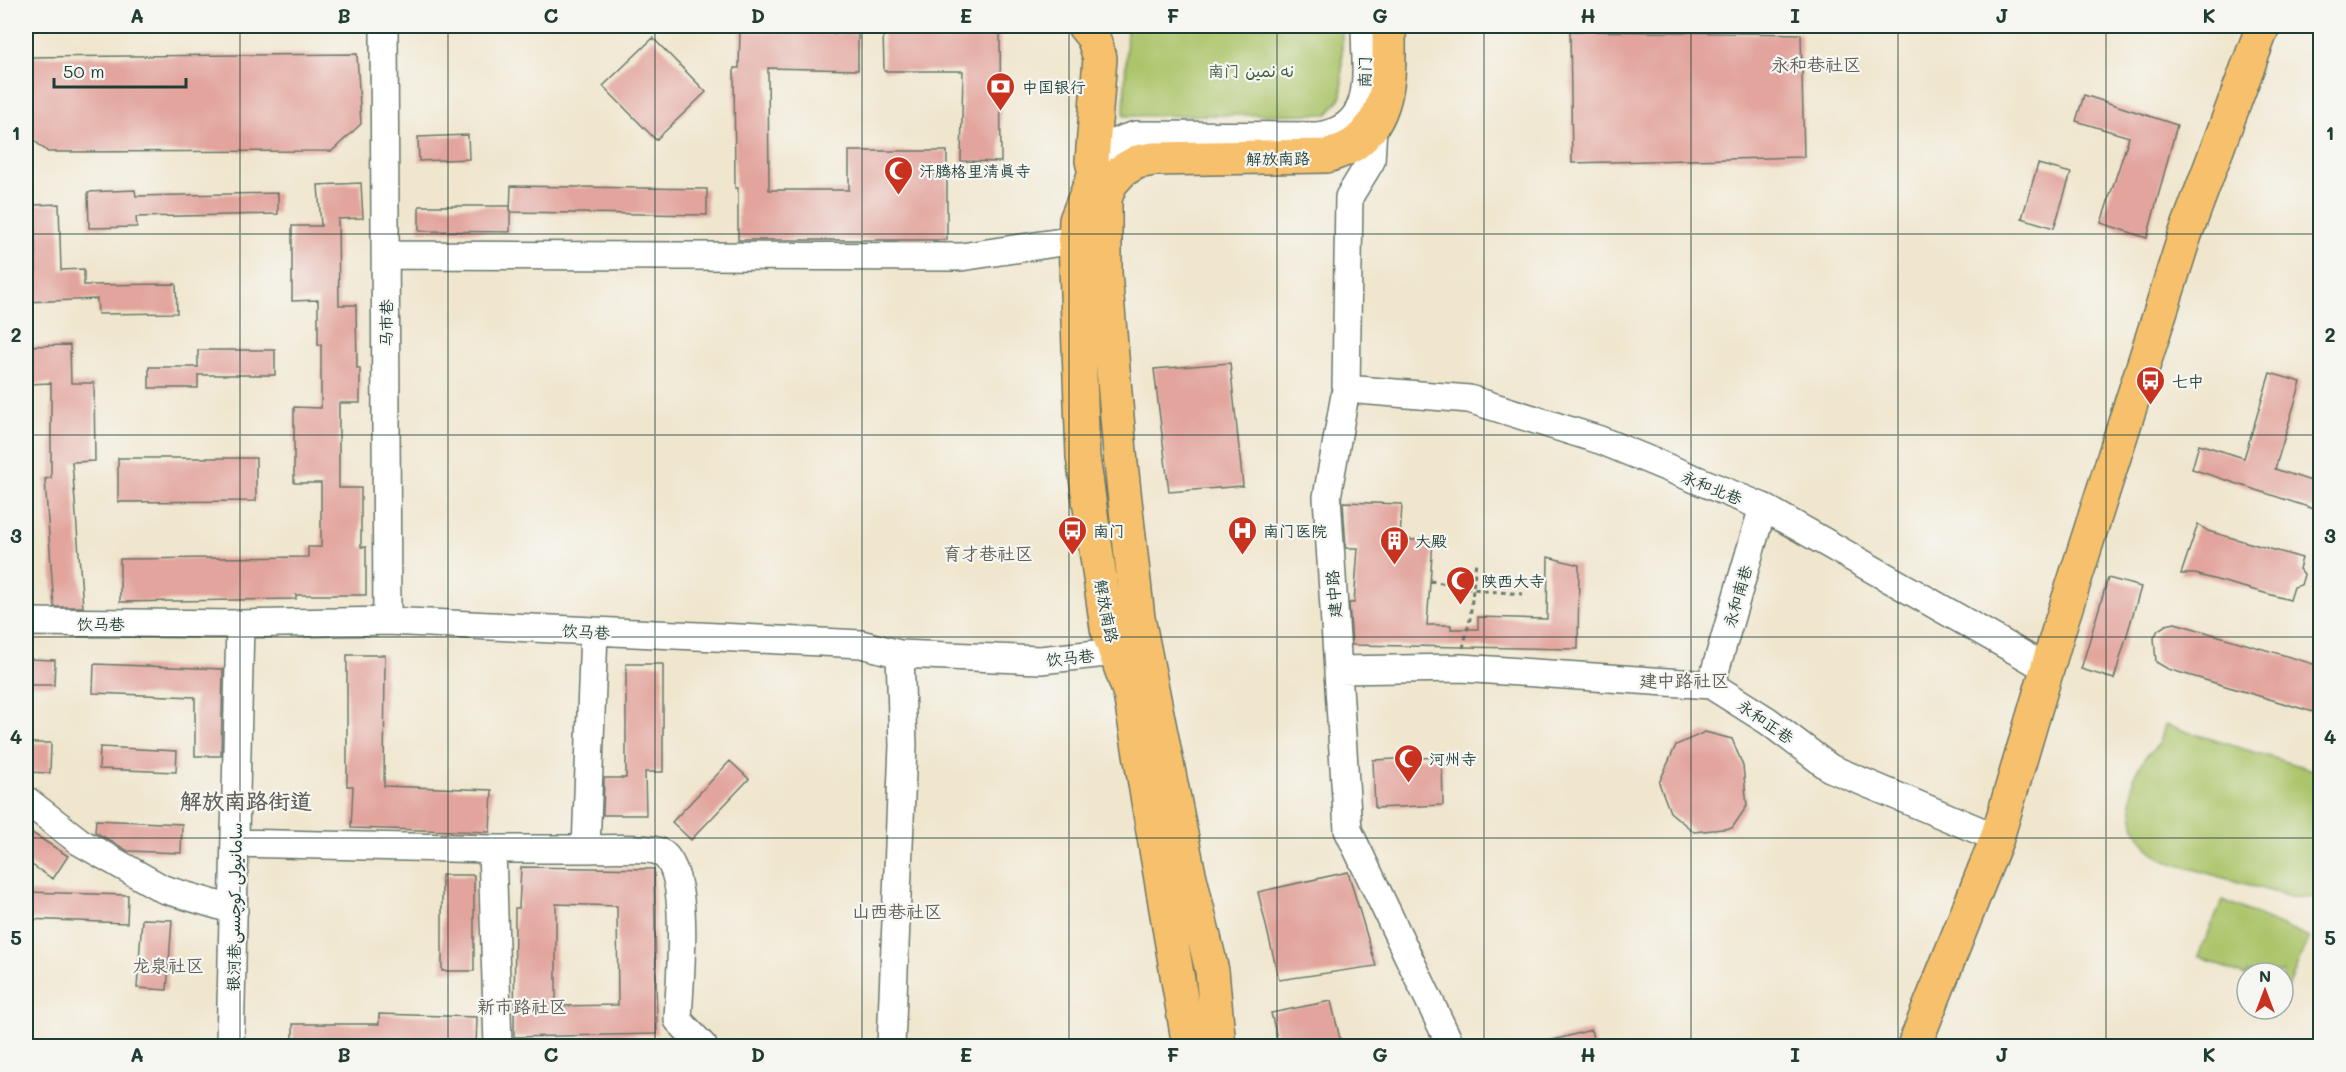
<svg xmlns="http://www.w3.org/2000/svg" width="2346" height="1072" font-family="Mali,'Playpen Sans Arabic','LXGW WenKai TC',sans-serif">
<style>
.park{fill:#acc56a;stroke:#66814f;stroke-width:1.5}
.building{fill:#e2a49c;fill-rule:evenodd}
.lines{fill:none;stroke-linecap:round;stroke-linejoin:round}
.minor-casing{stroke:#68786a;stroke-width:30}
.major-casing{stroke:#68786a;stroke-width:36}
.path{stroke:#68786a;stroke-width:3;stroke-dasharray:4.5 4.5;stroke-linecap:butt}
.minor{stroke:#fff;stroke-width:27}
.major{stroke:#f7c06c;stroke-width:33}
.grid{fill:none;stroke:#1f3d34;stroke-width:1.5;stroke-opacity:0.55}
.labels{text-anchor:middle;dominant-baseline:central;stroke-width:4.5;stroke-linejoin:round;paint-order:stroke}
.park-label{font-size:16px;fill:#425f42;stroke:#f6f6f2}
.street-label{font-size:16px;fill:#1f3d34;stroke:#f6f6f2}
.poi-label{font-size:16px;fill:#1f3d34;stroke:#f6f6f2;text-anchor:start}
.neighbourhood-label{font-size:18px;fill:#636158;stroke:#f6f6f2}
.district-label{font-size:22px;font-weight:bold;fill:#636158;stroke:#f6f6f2}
.neatline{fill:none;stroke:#1f3d34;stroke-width:2}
.grid-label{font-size:20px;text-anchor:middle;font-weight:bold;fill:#1f3d34}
</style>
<rect width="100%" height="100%" fill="#f6f6f2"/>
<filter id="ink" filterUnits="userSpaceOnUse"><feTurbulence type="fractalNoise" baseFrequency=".0167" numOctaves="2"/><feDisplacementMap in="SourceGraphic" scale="12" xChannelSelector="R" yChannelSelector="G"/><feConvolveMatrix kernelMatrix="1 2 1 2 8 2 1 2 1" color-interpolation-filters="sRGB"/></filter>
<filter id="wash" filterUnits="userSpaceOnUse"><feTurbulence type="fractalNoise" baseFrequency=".008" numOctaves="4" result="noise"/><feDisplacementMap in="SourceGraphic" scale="24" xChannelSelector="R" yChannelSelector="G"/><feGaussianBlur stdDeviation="1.35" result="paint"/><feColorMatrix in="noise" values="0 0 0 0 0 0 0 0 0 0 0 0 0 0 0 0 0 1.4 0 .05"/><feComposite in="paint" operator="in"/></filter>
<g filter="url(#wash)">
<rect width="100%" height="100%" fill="#f0e6ce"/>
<path class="park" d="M1127,26h215v70l-14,18 -204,2z
M2165,725l155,47v123l-12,3 -17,-1 -126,-36 -17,-13 -13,-20 -4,-22 2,-28 12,-21 14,-13z
M2223,900l86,38 -24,56 -2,-1v-20h-36v4l-49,-21z"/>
<g id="blocks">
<path class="building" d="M1000,26l1,136 -40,-1 2,-90h-79l-1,-42z
M740,31l118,3v36l-90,-2 1,122h80v-39h98v89h-209v-52h-3l-1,-120h5z
M1570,31l231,3 3,123 -232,6z
M653,38l53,54 -50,48 -53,-54z
M357,54l4,70 -29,27 -284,1 -22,-18v-77z
M2084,95l93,30 -30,113 -46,-15 28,-86 -53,-16z
M468,135l1,24 -50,2 -1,-24z
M2038,164l33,9 -17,55 -32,-10z
M361,183l2,35 -25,1 1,86h17l1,63h3v35h-21v85h22v59h5v48h-70v4l-176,3v-43l188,-2v-10h13v-64h-27v-76l27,1v-63h-3v-45l-26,1v-75h29l-3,-41z
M511,186l196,3v26l-197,-3z
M135,190l1,6 142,-3v21l-142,3 1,10 -48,1 -1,-36z
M59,204l2,66 23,-1v16l92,-1 1,29 -79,1 -1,-15 -71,3v-30l10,-1 -2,-66z
M419,206h91v26l-91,-1z
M70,345l1,38h23l1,78 -23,1 11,145h-29l-9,-128 6,-1v-95l-24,1 -1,-38z
M198,350h77v25h-77v13h-49v-21h49z
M1230,363l13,123 -74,6 -15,-123z
M2270,373l31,9 -26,87 45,15v27l-128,-42 7,-25 45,14z
M118,458h138v43l-138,1z
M1343,502l59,2 -2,35 33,2 -6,84h24v4h27v-12l69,2 1,-62 31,8 -1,84 -226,-4 -3,-42h5l4,-55h-12z
M2198,524l10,7 94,27 -3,11 5,6 -3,10 -7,2 -4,13 -95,-26h-14z
M2108,578l33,9 -27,92 -33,-10z
M2175,623l145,43v48l-152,-45 -12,-7 -2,-24 4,-8 8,-5z
M347,655h38l-1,131 108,4 -2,42 -139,-4 2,-42h-6z
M26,659l29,1 -1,25h-28z
M94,664l129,5 -2,87h-26v-59l-102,-4z
M626,664h37v108h-18l1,43h-43l1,-37h22z
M1705,732l27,7 11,27 4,40 -15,22 -38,4 -24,-20 -11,-29 17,-38z
M26,743h25l-1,30 -24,-1z
M100,747l77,4 -1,21 -77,-3z
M1442,757l1,48 -68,3 -2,-48z
M730,761l19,18 -58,61 -19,-18z
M96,820l86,4 -1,29 -53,-2 -33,-19z
M26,829l42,27 -15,23 -27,-18z
M521,867l133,2 3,165 -143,3 1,-129h4zM556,904l61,2 1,99 -62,1z
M1348,872l28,94 -97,14 -21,-88z
M442,875h32v96h-32z
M26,892l102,3 -1,28 -101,-4z
M142,919l30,1 -5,70 -30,-2z
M1331,1001l11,46h-63l-8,-34z
M379,1014l98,3 -1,30h-183v-23h86z
M1591,1030l4,17h-49v-5z"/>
</g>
</g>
<g filter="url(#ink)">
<use href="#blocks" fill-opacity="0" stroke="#68786a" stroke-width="1.5"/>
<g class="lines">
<defs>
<path id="minor" d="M384,26l3,595
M1373,126l-2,35 -22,36 -3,192 -19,108 21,333 103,216
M1095,173c2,-25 19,-32 41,-38l181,1c61,-8 48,-65 48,-110
M385,255l576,2 114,-17
M1346,389l123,10 131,41 163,67 285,162
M26,622l214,2 147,-3 474,23 39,10 140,6 95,-10
M1338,670l123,-2 250,17 57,36 62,47 167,70
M1711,685l52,-178
M26,800l54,42 83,47 71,21
M235,843l257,6 6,197
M492,849h94l8,-218
M586,849c14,0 65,-2 74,3 33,17 19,133 18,168l25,26
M230,1046l10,-422
M891,1046l12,-301 -3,-91"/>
<path id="major" d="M1084,26l9,11 7,21 -8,103 8,31
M1095,173l-19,47 -1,20 8,217 24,171 23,66 59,352
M1219,1046l-7,-75 -24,-102 -50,-251 -17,-154 -16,-191v-74l6,-16 12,-13 14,-8 17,-3 173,-3c8,-3 19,-6 26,-11 40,-28 36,-76 36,-119
M1914,1046l83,-208 62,-209 126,-394 78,-209"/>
</defs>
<use href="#minor" class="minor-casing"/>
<use href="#major" class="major-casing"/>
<path class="path" d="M1430,581l56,10 37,3
M1463,648l7,-29 6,-59"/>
<use href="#minor" class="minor"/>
<use href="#major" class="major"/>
</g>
</g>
<path class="grid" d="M240,26v1020M448,26v1020M655,26v1020M862,26v1020M1069,26v1020M1277,26v1020M1484,26v1020M1691,26v1020M1898,26v1020M2106,26v1020M26,234h2294M26,435h2294M26,637h2294M26,838h2294"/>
<defs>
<symbol id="bank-pin" viewBox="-11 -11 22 30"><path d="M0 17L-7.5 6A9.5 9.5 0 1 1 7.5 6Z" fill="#c8321e" stroke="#f6f6f2"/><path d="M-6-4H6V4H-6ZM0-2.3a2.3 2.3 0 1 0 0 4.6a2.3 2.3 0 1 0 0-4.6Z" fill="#fff"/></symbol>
<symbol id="mosque-pin" viewBox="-11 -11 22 30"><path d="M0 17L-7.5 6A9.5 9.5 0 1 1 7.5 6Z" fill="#c8321e" stroke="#f6f6f2"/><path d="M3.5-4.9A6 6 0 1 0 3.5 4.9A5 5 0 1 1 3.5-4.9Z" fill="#fff"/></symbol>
<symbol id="bus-pin" viewBox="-11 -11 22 30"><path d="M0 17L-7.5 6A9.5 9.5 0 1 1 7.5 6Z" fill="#c8321e" stroke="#f6f6f2"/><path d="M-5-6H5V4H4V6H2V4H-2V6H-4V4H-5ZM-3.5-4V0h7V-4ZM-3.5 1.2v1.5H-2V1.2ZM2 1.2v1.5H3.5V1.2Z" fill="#fff"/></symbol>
<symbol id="hospital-pin" viewBox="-11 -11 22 30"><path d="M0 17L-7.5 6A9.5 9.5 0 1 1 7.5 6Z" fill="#c8321e" stroke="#f6f6f2"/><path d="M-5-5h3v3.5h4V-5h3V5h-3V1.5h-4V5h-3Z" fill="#fff"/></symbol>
<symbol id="building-pin" viewBox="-11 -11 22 30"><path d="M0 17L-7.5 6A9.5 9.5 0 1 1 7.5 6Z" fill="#c8321e" stroke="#f6f6f2"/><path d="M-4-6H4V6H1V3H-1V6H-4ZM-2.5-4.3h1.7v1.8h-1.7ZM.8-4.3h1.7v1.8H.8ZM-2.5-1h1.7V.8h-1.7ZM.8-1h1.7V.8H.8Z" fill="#fff"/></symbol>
</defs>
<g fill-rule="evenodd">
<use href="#bank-pin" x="984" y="70" width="33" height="45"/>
<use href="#mosque-pin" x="882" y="154" width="33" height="45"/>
<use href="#bus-pin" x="2134" y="364" width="33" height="45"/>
<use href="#bus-pin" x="1056" y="514" width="33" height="45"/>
<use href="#hospital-pin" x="1226" y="514" width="33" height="45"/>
<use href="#building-pin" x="1378" y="524" width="33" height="45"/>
<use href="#mosque-pin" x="1444" y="564" width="33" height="45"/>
<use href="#mosque-pin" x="1392" y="742" width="33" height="45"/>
</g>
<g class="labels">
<g class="park-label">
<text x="1251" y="70">南门 نە نمين</text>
</g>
<g class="street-label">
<text transform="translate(1364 72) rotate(-89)">南门</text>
<text transform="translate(1278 158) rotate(-1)">解放南路</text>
<text transform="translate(385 323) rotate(-90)">马市巷</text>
<text transform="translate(1712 487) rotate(22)">永和北巷</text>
<text transform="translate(1333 594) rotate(-94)">建中路</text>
<text transform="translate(1737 596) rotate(-74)">永和南巷</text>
<text transform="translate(1107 611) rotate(79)">解放南路</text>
<text x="101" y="623">饮马巷</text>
<text transform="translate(586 631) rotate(3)">饮马巷</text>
<text transform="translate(1070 657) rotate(-6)">饮马巷</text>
<text transform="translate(1766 721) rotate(35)">永和正巷</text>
<text transform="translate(234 907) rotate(-89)">银河巷سامانيولى كوچىسى</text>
</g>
<g class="poi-label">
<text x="1022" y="86">中国银行</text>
<text x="919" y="170">汗腾格里清真寺</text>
<text x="2172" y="380">七中</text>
<text x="1093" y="530">南门</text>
<text x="1263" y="530">南门医院</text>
<text x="1415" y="540">大殿</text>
<text x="1481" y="580">陕西大寺</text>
<text x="1429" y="758">河州寺</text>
</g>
<g class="neighbourhood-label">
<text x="1816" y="64">永和巷社区</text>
<text x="988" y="553">育才巷社区</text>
<text x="1684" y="680">建中路社区</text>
<text x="897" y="911">山西巷社区</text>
<text x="168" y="965">龙泉社区</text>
<text x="522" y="1006">新市路社区</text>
</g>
<g class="district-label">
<text x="246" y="800">解放南路街道</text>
</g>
</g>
<rect width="2346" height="1072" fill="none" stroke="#f6f6f2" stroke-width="66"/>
<g transform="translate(2265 991)"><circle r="28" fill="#f6f6f2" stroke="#a0aca6" stroke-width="1.5"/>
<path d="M0-4.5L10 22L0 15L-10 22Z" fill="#c8321e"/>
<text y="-9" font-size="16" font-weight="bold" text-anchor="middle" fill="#1f3d34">N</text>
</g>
<path d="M54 78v9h132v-9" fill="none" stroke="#1f3d34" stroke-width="3"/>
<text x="63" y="78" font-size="18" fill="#1f3d34" stroke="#f6f6f2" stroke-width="4.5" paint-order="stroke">50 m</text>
<rect x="33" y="33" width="2280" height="1006" class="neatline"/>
<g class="grid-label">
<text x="137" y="23">A</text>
<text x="344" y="23">B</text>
<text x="551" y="23">C</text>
<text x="758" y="23">D</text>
<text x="966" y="23">E</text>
<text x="1173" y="23">F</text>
<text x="1380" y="23">G</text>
<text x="1588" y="23">H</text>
<text x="1795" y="23">I</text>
<text x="2002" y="23">J</text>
<text x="2209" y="23">K</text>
<text x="16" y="140">1</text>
<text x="2330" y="140">1</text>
<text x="16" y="342">2</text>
<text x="2330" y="342">2</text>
<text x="16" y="543">3</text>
<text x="2330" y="543">3</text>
<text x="16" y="744">4</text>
<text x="2330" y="744">4</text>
<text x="16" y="945">5</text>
<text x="2330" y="945">5</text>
<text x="137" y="1062">A</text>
<text x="344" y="1062">B</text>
<text x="551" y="1062">C</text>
<text x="758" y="1062">D</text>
<text x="966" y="1062">E</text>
<text x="1173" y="1062">F</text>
<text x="1380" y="1062">G</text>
<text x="1588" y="1062">H</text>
<text x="1795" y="1062">I</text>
<text x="2002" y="1062">J</text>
<text x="2209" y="1062">K</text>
</g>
</svg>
